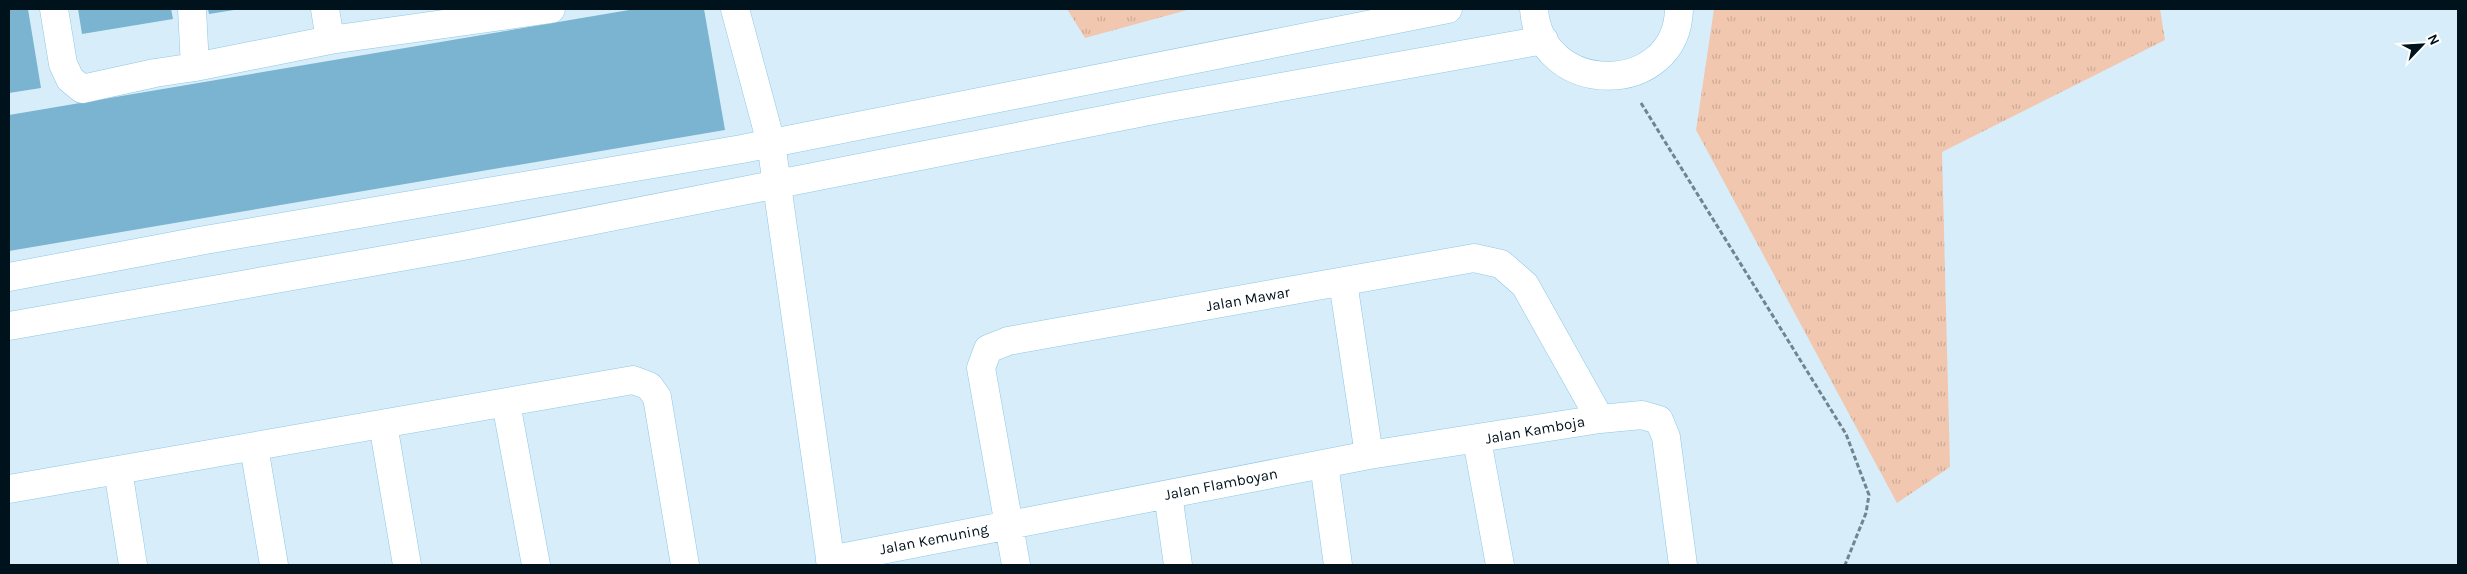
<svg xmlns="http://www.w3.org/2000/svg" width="2467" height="574" font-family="Karla,sans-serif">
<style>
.grass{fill:url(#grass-tufts)}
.building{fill:#7ab4d0}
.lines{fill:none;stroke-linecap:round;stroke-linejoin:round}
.street-casing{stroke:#8dc7e4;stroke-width:29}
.path{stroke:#708590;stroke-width:3;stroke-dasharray:5 2.5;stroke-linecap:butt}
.street{stroke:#fff;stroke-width:28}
.labels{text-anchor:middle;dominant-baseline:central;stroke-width:4.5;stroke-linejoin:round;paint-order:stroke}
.street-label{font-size:15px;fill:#00121c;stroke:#fff}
</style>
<defs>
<pattern id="grass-tufts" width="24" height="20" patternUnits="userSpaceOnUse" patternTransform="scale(1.25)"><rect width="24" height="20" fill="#f1c7b0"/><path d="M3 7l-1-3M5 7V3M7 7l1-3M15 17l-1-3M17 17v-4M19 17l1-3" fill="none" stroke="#cdaa97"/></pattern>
</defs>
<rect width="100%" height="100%" fill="#d7eefa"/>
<path class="grass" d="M1067,9h124l-106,29z
M1714,9h446l5,31 -223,112 8,315 -53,36 -201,-373z"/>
<path class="building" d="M9,9h19l13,79 -32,5z
M78,9h93l2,10 -91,15z
M208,9h26v1l-25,4z
M635,9h69l21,121 -716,121v-136z"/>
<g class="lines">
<defs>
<path id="street" d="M54,9l9,55 7,15 12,10 73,-16 40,-6 -3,-58
M325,9l5,31
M735,9l36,134 60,422
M1534,9c6,89 143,89 145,0
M195,67l135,-27 221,-31
M9,277l196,-37 537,-91 706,-140
M1343,282l26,173
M9,326l454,-80 701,-138 380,-68
M506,403l30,162
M383,424l24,141
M1477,440l23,125
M254,447l20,118
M1324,464l14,101
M118,470l15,95
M9,489l624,-109 16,6 8,11 28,168
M1168,494l10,71
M830,560l539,-105 231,-36 42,-4 17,5 7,17 17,128
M1016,565l-35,-197 7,-19 20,-8 466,-83 27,6 24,21 75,134"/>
</defs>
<use href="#street" class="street-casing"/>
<path class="path" d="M1641,103l205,331 23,61 -3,18 -21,52"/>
<use href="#street" class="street"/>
</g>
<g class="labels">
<g class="street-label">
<text transform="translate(1248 299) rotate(-10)">Jalan Mawar</text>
<text transform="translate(1535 430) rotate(-10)">Jalan Kamboja</text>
<text transform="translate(1221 484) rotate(-11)">Jalan Flamboyan</text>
<text transform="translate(934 539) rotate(-11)">Jalan Kemuning</text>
</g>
</g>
<rect width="2467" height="574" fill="none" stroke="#00121c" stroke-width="20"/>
<g transform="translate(2422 45) rotate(65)" stroke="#ffffff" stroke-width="4" paint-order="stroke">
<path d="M0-4L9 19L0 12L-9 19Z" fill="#00121c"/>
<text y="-8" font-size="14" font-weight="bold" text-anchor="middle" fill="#00121c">N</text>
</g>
</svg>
